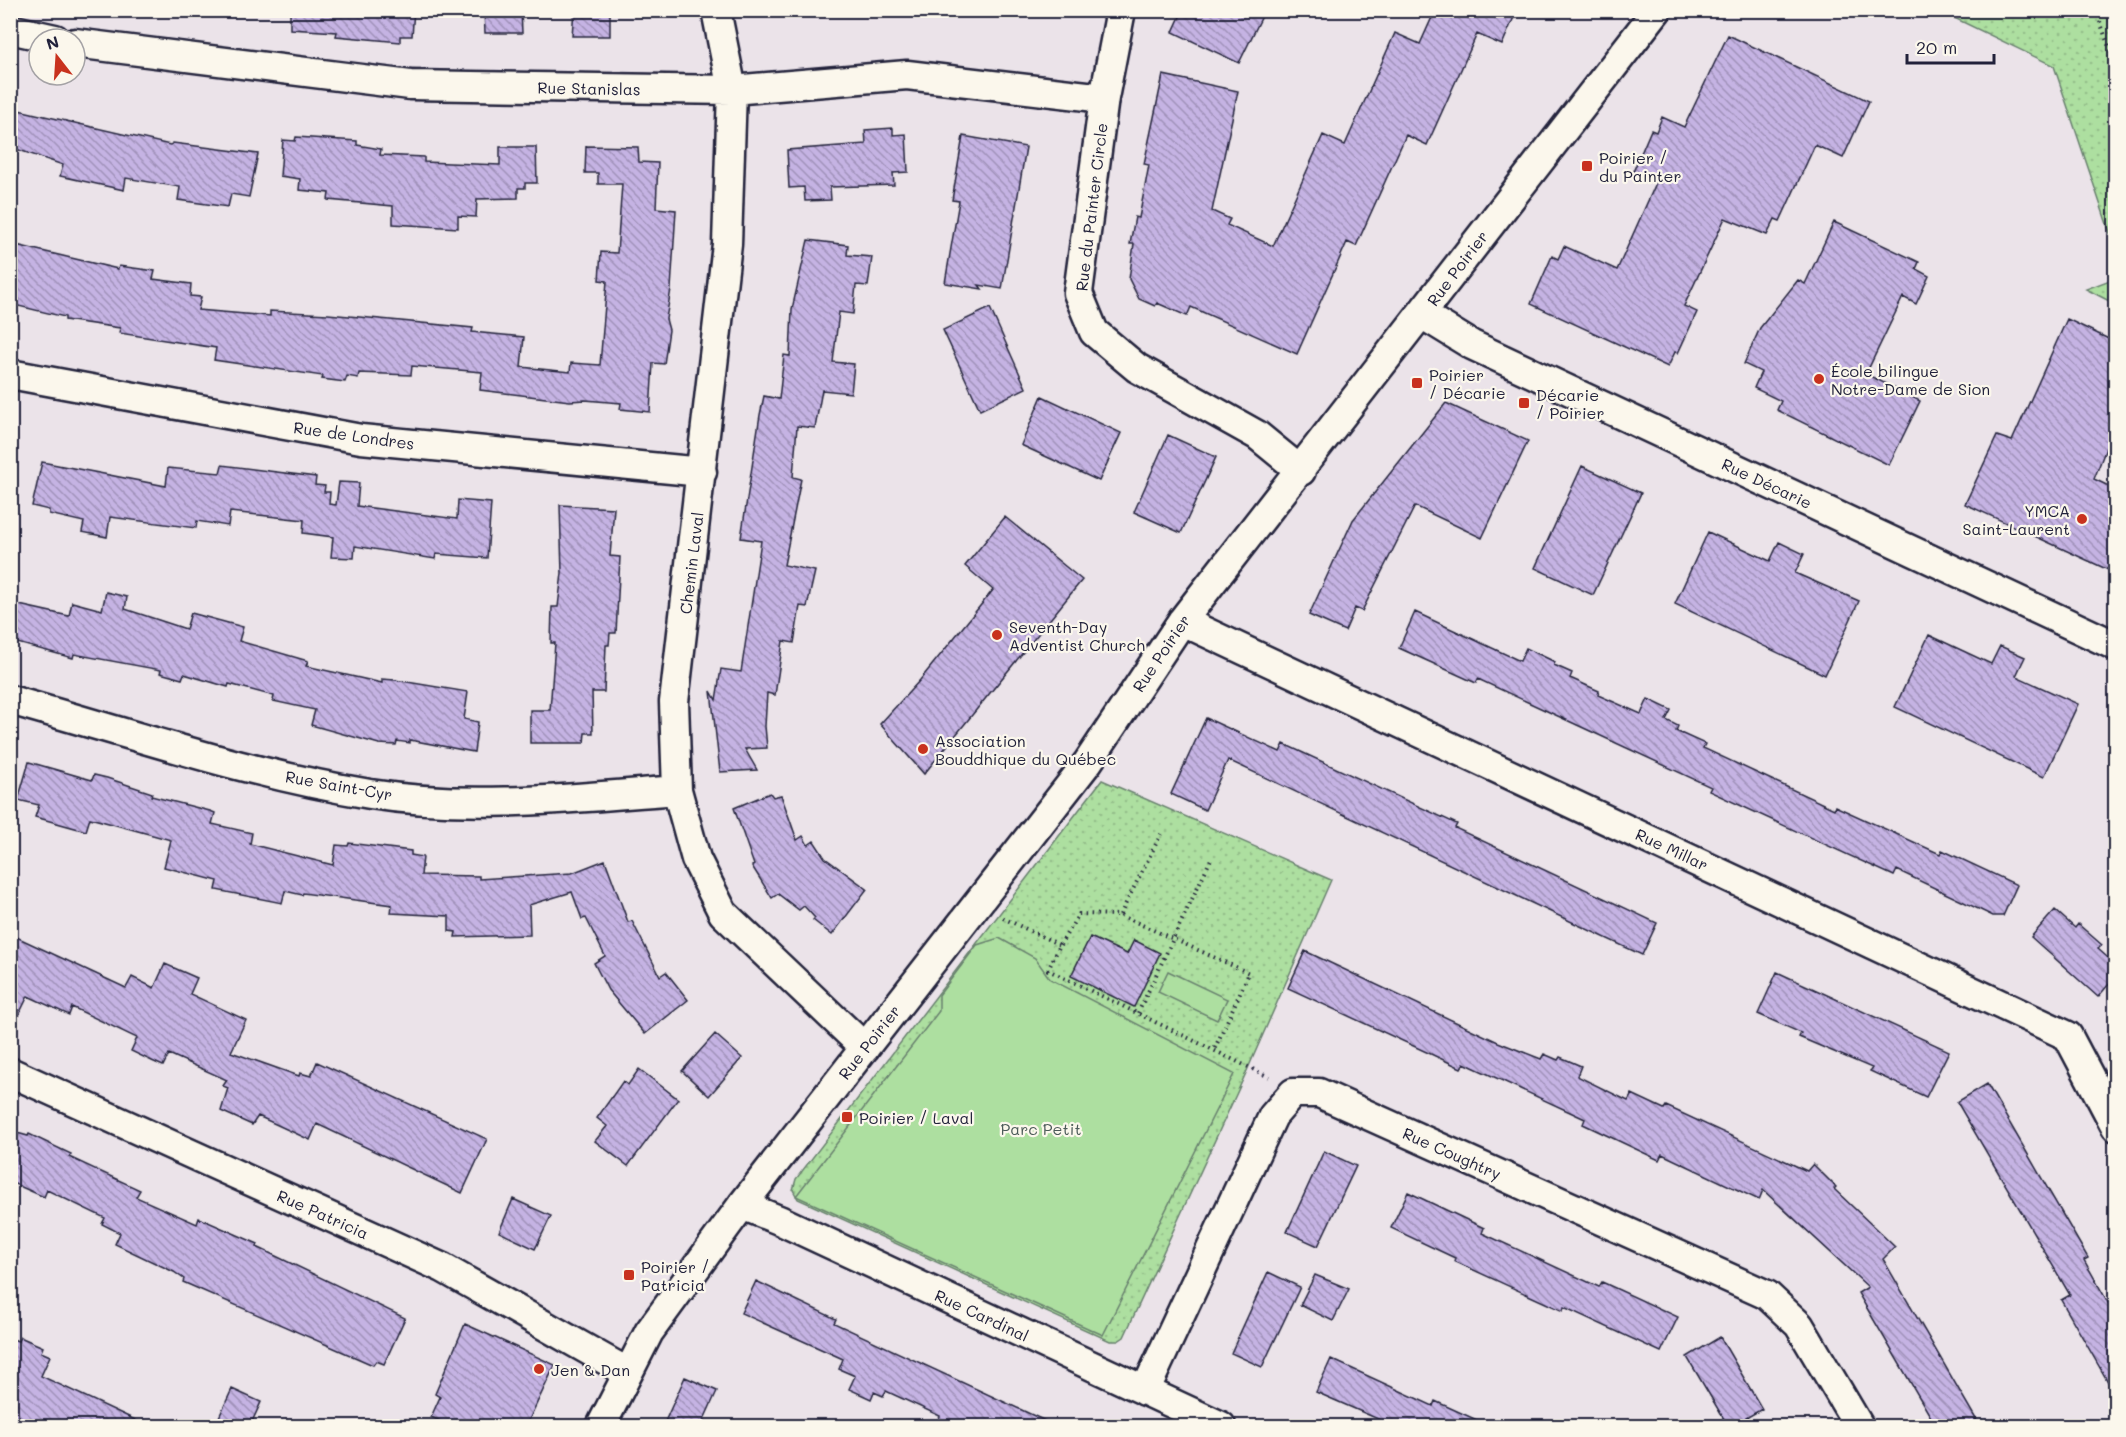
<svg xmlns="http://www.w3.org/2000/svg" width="2126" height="1437" font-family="Mali,sans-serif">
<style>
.grass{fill:url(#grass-dots);stroke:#68806e;stroke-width:1.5}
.garden{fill:#addfa0;stroke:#68806e;stroke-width:1.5}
.building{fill:url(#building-back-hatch);stroke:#22223b;stroke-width:1.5}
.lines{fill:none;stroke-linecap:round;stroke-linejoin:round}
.minor-casing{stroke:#22223b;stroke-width:33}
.path{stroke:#22223b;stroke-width:4;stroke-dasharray:1.5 4.5;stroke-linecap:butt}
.minor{stroke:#fbf7ec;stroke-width:28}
.poi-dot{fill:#c8321e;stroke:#fbf7ec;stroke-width:2}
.labels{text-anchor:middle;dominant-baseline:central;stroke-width:4.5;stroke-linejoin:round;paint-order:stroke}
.street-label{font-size:16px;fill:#22223b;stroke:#fbf7ec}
.poi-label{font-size:16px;fill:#22223b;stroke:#fbf7ec;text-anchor:start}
.park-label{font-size:16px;fill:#4c5b59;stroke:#fbf7ec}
</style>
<defs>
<pattern id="grass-dots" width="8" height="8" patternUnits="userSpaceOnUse" patternTransform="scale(1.5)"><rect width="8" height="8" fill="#addfa0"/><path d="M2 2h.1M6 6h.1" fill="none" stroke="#95bf8b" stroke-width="1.8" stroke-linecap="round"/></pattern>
<pattern id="building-back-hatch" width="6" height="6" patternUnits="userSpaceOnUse" patternTransform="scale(1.5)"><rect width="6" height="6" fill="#c5b3e3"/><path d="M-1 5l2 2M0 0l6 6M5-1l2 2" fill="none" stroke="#a091b9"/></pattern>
</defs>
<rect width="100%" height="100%" fill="#ebe3e9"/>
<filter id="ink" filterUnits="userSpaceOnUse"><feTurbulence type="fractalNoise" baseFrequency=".0167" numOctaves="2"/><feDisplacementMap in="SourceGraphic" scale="12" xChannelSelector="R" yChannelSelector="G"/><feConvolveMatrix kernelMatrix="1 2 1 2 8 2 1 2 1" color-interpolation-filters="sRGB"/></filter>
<g filter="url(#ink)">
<path class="grass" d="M1940,11h175v237l-61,-182z
M2115,278v26l-29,-15z
M1102,780l229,100 -85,193 -122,264 -6,4h-8l-312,-142 -5,-9 3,-11z"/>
<path class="garden" d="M999,938l36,20 15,21 184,95 -131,261 -307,-139 143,-185v-16l38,-50z
M1168,971l59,28 -10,21 -59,-28z"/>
<path class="building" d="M290,10h124l-2,26h-12v6l-64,-6 1,-4 -47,-3z
M484,10h37l1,23h-37z
M574,10h36v26h-38z
M1183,10h82l-26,53 -66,-31z
M1423,10h94l-15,35 -25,-11 -50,111 -21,-10 -50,111 -9,-4 -50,112 -106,-47 -4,9 -30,-13 -2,3 -16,-7 -10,-20 5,-35h-4l5,-27 4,1 10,-53 -5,-1 19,-89 75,16 -26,120 18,8 -3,6 46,21 50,-111 22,10 50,-112 25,11 13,-29z
M1728,35l141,66 -26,57 -28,-13 -35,76 -5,-2 -8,16 -42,-17 -41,88 13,6 -19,41 -3,-1 -7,15 -137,-63 21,-48 6,3 6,-13 53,24 39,-87 -23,-11 18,-42 5,2 6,-15 22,10z
M10,108l160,37 3,-2 85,11 -9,43 -18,-3 -3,13 -50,-7 2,-13 -54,-9 -2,12 -64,-14 3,-11 -53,-18z
M893,128v7l13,-1 2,38 -15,1 1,12 -64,2 1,13 -26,1 -1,-14 -15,1 -2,-38 79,-6 -1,-14z
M963,136l63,11 -24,142 -23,-4 3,4 -37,-6 14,-82 -7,-1z
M296,137l61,4v4l24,4 -1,6 44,2v5l76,3v-18h36l1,36h-12v5h-7v10l-41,1 -1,18 -18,-1v12l-65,-4v-18l-65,-6 1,-7 -30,-3 1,-11 -20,-3 3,-36 12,1z
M586,146l52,1 1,15 19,1 -2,45 20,2 -5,79 -5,30 3,11 -5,34 -11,-1 -3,49 -30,-3 1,-6 -36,-3 -15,1 -90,-11 2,-18 -70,-6 -1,9 -52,-2 -1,5 -11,-2 -2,6 -23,-3 1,-3 -109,-16 2,-12 -97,-15 1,-5 -55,-8v-3l-55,-13v-32l6,-27 102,24 1,-3 36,5 -2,8 38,5 -1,12 11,1 -3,13 72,6v-5l58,3 145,14 -1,4 52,5 -3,30 49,5 1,-9 29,2 7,-84 -8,-1 2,-28 16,1 5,-69h-24v-11h-13z
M1834,222l85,40 -3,7 13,7 -13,28 -13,-7 -37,77 54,27 -31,64 -112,-55 4,-9 -27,-13 7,-16 -17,-8 16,-36 38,-48 7,4z
M808,240l40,5 -1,10 25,2 -4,29 -12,-1 -3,29 -14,-2 -6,50 21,2 -3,29 -29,-3 -7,38 -18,-2 -4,51 8,2 -17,86 31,6 -8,36 -7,-1 -6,37 -11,-2 -8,54 -8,-2 -2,33 2,22 -22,1 12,21 -37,2 -9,-81 5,9 5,-31 20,3 20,-131 -20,-3 19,-123 4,-19 15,3 5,-44 6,1 2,-47z
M990,308l36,80 -46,22 -37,-80z
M2067,319l48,23v83l-21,54 21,10v84l-150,-69 32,-68 15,5z
M1042,396l79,37 -22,48 -78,-36z
M1446,403l82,38 -46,97 -67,-32 -53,105 -7,-3 -10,23 -36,-16 44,-95z
M1168,435l48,22 -35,76 -47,-21z
M42,462l124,24 2,-18 52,5 2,-8 94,12 -1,8 10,1 -1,6h6l-1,12 7,1 3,-23 20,1 -2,23 100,13 1,-19 33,3 -4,55 -51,-4 -1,5 -80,-13 -1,12 -23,-1 2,-20 -30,-4 1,-13 -74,-8 -2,14 -31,-5 -1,7 -86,-11 -3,20 -25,-5 2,-10 -35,-8v-4l-17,-4z
M1582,466l59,27 -48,102 -58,-27z
M560,505l54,3 -4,48 10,1 -4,76h-6l-1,12h-3l-2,47h-12l1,41h-8l-1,10h-54v-33h20l5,-67h-4l1,-36h6l4,-34z
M1005,517l77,63 -158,194 -44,-50 40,-44 73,-90 -28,-24z
M1708,532l62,29 9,-19 25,12 -9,19 64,28 -34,74 -150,-71z
M106,592l21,5 -2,12 61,20 5,-16 52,14 -4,14 69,20 -2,5 76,17v-4l13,1 73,12 -4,27 14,3 -4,30 -64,-12v3l-13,-2 -1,4 -17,-1 -68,-19 4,-15 -42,-9 1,-5 -45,-12 -1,3 -44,-13 -2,5 -22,-6 1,-3 -87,-16 -1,4 -63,-17v-38l59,13 3,-14 30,8z
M1415,612l105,49 6,-13 29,14 -1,3 18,8 -2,5 29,13 -1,4 43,19 7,-15 23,11 -5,10 12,6 -2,5 29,13 -2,4 131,61 1,-3 105,48 2,-4 75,35 -14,31h-10l-96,-46 -3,6 -185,-85 2,-4 -123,-57 -110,-51 -2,4 -77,-35z
M1929,635l62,29 9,-18 25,11 -9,19 62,28 -34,73 -149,-70z
M1206,718l74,34 4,-8 173,80 -2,4 202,95 -15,32 -414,-195 -23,50 -34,-16z
M29,762l63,18 2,-5 13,3 45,15 -1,3 59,15 5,2 -3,11 40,9 -2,11 83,21 3,-20 12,1 1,-3 62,8v4l12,2 -2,18 58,1v3l93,-6 33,-13 23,62 4,-1 28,55 6,-4 22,28 -43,34 -37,-44 -14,-27 11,-7 -19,-38 -4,1 -10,-27 -43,13 1,30 -75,2 1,-5 -7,-1v-15l-58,-3 1,-8 -89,-12 -1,2 -17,-4 -3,12 -66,-13 2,-9 -54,-14 7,-27 -81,-22 -4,13 -51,-14 4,-12 -21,-5z
M770,793l3,4 8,-2 16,45 6,-4 5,9 6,-4 11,17 42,31 -35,46 -19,-15 2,-2 -11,-12 -5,4 -21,-16 -6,4 -20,-32 2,-1 -20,-57z
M2055,910l20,18 3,-4 24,21 -4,4 17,15v13l-17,20 -67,-60z
M10,934l116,54 6,-11 22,11 11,-24 32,14 -7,16 56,26 -15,32 68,24 1,-3 11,3 6,-14 170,77 -25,54 -145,-69 -7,16 -52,-24 -6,9 -31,-14 7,-23 -5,-2 4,-6 -58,-26 -6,12 -11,-5 -21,-10 6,-13 -65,-31 -3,8 -41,-19 -18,37z
M1090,937l37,17 7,-14 26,13 -26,54 -63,-31z
M1305,951l193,91 43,17 3,-5 14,6 2,-3 21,9 -4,10 51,25 4,-7 32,15 2,-3 141,65 6,-7 23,23 -2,2 61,58 -12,12 97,167h-44l-78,-133 10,-6 -105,-97 -4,10 -97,-46 -3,6 -76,-36 2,-5 -121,-56 -3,5 -173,-80z
M1777,972l172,79 -23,46 -56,-26 2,-3 -73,-31 2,-4 -43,-19z
M715,1034l27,24 -33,38 -27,-25z
M639,1069l39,30 -50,67 -33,-25 12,-15 -10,-8 26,-37 5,4z
M1987,1084l101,174 -4,2 31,55v79l-54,-94 9,-5 -113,-193z
M10,1131l18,5 1,-2 42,20 -2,3 71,33 -4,7 61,27 2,-6 59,26 -1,3 148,71 -21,46 -8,-3 -3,4 -190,-83 1,-3 -10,-7 -59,-28 5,-11 -18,-9 3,-6 -58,-28 -3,7 -34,-15z
M1324,1151l32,15 -38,80 -31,-14z
M1408,1192l76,36 -2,5 117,54 3,-5 76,35 -17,35 -97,-45 -1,4 -109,-50 1,-3 -64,-30z
M513,1199l38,17 -16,33 -36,-17z
M1268,1272l32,15 -38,80 -31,-14z
M1315,1275l34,14 -16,32 -33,-16z
M756,1281l80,38 -2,4 222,103h-122l6,-10 -54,-25 -3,5 -9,-4 -3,7 -22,-10 6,-13 -16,-7 4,-10 -102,-46z
M465,1324l90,41 -29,61h-74l-21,-9 9,-20 -5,-3z
M20,1337l23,10 -2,5 9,4 -9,20 107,50h-111l-27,-11v-77l8,3z
M1720,1337l42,72 -30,17h-4l-41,-69z
M1331,1359l102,47 2,-5 55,25h-96l-78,-34z
M685,1377l32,14 -16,35h-38z
M232,1389l29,13 -11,24h-35z"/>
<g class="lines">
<defs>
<path id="minor" d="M716,10l16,80 -5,154 -53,458 3,88 19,69 27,54 142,135
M1121,10l-17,88 -26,195 16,39 43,36 120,67 44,36
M10,29l45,10
M75,43l335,42 322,5 175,-15 197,23
M1423,315l49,30 644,301
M10,374l351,65 341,33
M1182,621l886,415 48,91
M10,700c119,33 238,74 360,94 101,16 206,4 307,-4
M10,1072l433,196 184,104
M742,1205l37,15 442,206
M1145,1391l128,-275 20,-23h26l448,202 32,30 60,101
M601,1426l48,-94 93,-127 346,-443 94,-141 475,-611"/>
</defs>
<use href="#minor" class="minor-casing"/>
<path class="path" d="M2096,10l20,57
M1120,915l41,-81
M1003,918l57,27 -12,25 221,107
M1060,945l19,-31 41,1 129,58 -35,77
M1138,1013l73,-154"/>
<use href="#minor" class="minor"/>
</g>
</g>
<g class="poi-dot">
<rect x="1581" y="160" width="12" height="12" rx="3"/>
<circle cx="1819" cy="379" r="6"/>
<rect x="1411" y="377" width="12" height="12" rx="3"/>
<rect x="1518" y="397" width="12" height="12" rx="3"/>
<circle cx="2082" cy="519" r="6"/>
<circle cx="997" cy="635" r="6"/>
<circle cx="923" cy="749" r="6"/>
<rect x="841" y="1111" width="12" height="12" rx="3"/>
<rect x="623" y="1269" width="12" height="12" rx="3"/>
<circle cx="539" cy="1369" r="6"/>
</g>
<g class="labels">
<g class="street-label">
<text transform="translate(589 88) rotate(1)">Rue Stanislas</text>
<text transform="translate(1091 207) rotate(-83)">Rue du Painter Circle</text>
<text transform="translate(1457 268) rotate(-53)">Rue Poirier</text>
<text transform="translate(354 435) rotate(8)">Rue de Londres</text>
<text transform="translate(1767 483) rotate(25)">Rue Décarie</text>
<text transform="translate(691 563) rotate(-83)">Chemin Laval</text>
<text transform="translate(1161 653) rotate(-56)">Rue Poirier</text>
<text transform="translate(339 785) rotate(10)">Rue Saint-Cyr</text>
<text transform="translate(1672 849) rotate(25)">Rue Millar</text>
<text transform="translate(869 1042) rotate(-52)">Rue Poirier</text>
<text transform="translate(1452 1153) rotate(24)">Rue Coughtry</text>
<text transform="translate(323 1214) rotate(24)">Rue Patricia</text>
<text transform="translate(982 1315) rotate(25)">Rue Cardinal</text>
</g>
<g class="poi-label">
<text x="1599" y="157">Poirier /<tspan x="1599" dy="18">du Painter</tspan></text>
<text x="1831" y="370">École bilingue<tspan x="1831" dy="18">Notre-Dame de Sion</tspan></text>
<text x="1429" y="374">Poirier<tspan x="1429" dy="18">/ Décarie</tspan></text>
<text x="1536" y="394">Décarie<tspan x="1536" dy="18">/ Poirier</tspan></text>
<text x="2070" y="510" text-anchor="end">YMCA<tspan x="2070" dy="18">Saint-Laurent</tspan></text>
<text x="1009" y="626">Seventh-Day<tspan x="1009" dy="18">Adventist Church</tspan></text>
<text x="935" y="740">Association<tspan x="935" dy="18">Bouddhique du Québec</tspan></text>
<text x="859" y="1117">Poirier / Laval</text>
<text x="641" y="1266">Poirier /<tspan x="641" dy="18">Patricia</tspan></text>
<text x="551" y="1369">Jen &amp; Dan</text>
</g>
<g class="park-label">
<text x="1041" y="1128">Parc Petit</text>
</g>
</g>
<rect width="2126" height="1437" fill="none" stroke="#fbf7ec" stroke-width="36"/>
<rect x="18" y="18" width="2090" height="1401" fill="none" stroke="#22223b" stroke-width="2" filter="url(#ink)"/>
<g transform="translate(57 57) rotate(343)"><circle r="28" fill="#fbf7ec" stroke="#a4a2a5" stroke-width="1.5"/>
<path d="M0-4.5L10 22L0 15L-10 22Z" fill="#c8321e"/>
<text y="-9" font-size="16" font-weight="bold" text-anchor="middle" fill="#22223b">N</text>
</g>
<path d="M1907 54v9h87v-9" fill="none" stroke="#22223b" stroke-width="3"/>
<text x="1916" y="54" font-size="18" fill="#22223b" stroke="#fbf7ec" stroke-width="4.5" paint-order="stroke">20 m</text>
</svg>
